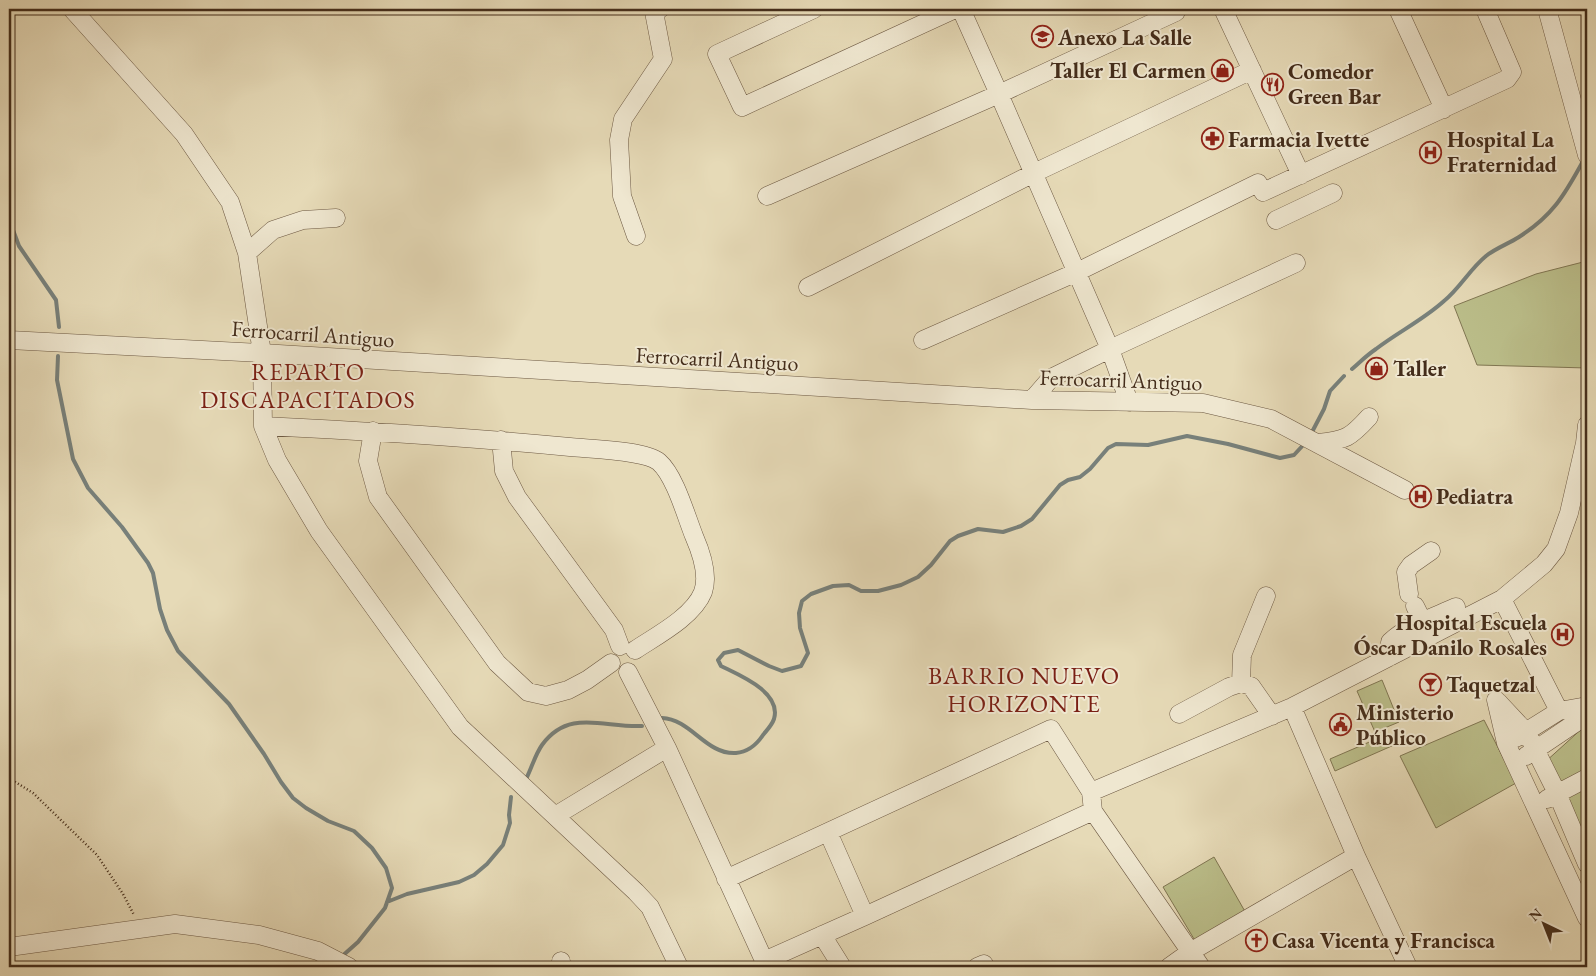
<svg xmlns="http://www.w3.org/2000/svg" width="1596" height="976" font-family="'EB Garamond',serif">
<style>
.green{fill:#bbbe8a;stroke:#807652}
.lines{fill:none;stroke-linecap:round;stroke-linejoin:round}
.stream{stroke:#78807a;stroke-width:4}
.minor-casing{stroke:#6c5842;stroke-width:19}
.path{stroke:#442d1b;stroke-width:2.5;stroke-dasharray:1 2.5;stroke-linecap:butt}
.minor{stroke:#efe7d0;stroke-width:18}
.labels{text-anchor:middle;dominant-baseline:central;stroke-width:4;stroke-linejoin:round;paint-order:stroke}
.poi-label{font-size:22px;font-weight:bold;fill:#442d1b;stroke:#efe7d0;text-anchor:start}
.street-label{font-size:22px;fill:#442d1b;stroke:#efe7d0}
.neighbourhood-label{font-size:24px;letter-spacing:1px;fill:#7a1f14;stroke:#efe7d0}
</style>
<rect width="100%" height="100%" fill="#e6dab7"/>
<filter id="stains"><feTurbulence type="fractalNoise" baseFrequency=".004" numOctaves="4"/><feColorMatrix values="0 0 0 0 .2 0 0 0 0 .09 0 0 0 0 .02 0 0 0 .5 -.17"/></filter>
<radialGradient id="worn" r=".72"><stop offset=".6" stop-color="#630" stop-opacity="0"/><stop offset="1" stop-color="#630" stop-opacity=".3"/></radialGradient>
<path class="green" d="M1587,261v107l-110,-3 -23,-59 82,-32z
M1382,680l17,42 -24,10 -18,-41z
M1484,720l32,63 -80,45 -36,-72z
M1587,724v113l-10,-3 -33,-71z
M1388,734l6,11 -59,26 -5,-12z
M1214,857l33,58 -50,29 -34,-57z"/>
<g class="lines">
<path class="stream" d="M9,196l3,18 1,16 6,16 37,54 3,27
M58,356l-1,24 16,79 15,29 34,39 26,36 5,10 7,36 7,21 11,21 51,53 35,50 17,28 12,16 13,10 22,13 26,10 18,17 14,20 6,20 -7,20 -27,34 -18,16
M1352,369c8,-7 15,-14 24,-20 22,-17 47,-29 68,-48 16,-13 26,-32 42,-45 10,-8 22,-12 33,-19 33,-21 45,-41 63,-74
M1311,434l13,-25 6,-18 14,-15
M662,718c29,1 44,37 74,35 12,-1 21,-9 27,-18 4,-5 9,-10 11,-16 8,-27 -35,-44 -53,-53l-3,-6 6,-7 14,-3 31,16 13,5 19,-5 7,-13 -8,-25 -1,-15 3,-12 9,-7 22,-8 16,-1 12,6h17l23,-6 17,-8 13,-12 19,-24 8,-5 20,-7 25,3 18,-6 11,-7 28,-34 8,-5 12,-3 10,-8 18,-21 8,-4 32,1 39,-9 41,8 52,14 14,-3 12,-13
M527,777c5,-10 8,-22 15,-32 27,-37 62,-17 100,-19
M387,902l20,-8 52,-12 15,-7 13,-11 16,-19 7,-22 -1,-8 2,-18"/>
<defs>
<path id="minor" d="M72,9l112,125 46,68 17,51 15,100 1,73 14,34 42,71 141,196 176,165 14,15 29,60
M814,9l-97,45 25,53 213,-98
M961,9l38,85 111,255 19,53
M1223,9l78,166
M1398,9l46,100
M1547,9l40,146
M1263,192l244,-113 5,-7 -27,-63
M767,196l232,-102 177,-82
M1276,220l57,-27
M636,236l-14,-40 -3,-56 4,-21 40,-60 -9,-47 6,-3
M247,253l26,-23 30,-10 33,-2
M808,287l226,-114 218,-103
M9,340l253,13 770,47 171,3 68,16 134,71
M923,340l154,-68 181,-89
M1032,400l19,-22 59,-29 186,-86
M263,426c103,5 205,11 307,21 19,2 75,3 89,15 16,14 27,54 35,74 7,16 15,39 9,56 -10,25 -47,44 -68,58
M373,431l-5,30 10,36 119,166 31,29 18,4 22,-6 19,-10 24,-17
M501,440l3,31 13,26 97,133 6,16
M1318,443c28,-3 32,-5 51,-26
M1409,594l-3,-22 5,-7 20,-14
M1502,599l57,112
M1415,606l8,16
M1391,656l-1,-14c18,-17 44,-25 66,-35
M628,672l39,76 100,219
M1241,683l1,-28 24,-59
M1496,700l10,43 81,175
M1498,702l29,31 30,60 30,71
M1292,707l64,149 52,111
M1179,714l50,-27 12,-4 10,3 21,30
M1516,738l43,-27 28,-5
M1526,756l61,-41
M1547,799l40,-21
M1093,811l108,156
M555,816l112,-68
M828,832l37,84
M726,879l325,-150 40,63
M822,935l20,32
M9,947l166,-23 84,11 59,16 31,16
M764,961l101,-45 228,-105 -2,-19 201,-85 210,-108 42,-35 12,-15 13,-36 16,-70 2,-18
M561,967v-6
M977,967l7,-3
M1169,967l21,-15 166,-96"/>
</defs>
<use href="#minor" class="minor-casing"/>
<path class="path" d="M9,778l24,15 64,62 26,39 11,21"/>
<use href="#minor" class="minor"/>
</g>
<defs>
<symbol id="school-ring" viewBox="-11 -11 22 22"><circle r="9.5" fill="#efe7d0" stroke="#8f2418" stroke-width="1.5"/><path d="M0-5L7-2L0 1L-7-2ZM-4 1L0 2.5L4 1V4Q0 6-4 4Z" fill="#8f2418"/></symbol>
<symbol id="shop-ring" viewBox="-11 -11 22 22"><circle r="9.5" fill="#efe7d0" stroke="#8f2418" stroke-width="1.5"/><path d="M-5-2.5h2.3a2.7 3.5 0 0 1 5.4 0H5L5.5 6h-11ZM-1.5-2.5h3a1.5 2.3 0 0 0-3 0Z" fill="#8f2418"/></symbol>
<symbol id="restaurant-ring" viewBox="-11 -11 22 22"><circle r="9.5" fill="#efe7d0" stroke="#8f2418" stroke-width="1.5"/><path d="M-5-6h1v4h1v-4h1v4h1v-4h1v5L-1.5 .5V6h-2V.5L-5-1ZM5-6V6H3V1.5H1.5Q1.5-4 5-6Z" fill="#8f2418"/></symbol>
<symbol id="pharmacy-ring" viewBox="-11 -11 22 22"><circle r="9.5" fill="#efe7d0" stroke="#8f2418" stroke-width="1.5"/><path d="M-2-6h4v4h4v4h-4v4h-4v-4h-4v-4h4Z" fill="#8f2418"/></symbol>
<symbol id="hospital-ring" viewBox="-11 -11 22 22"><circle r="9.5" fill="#efe7d0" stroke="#8f2418" stroke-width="1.5"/><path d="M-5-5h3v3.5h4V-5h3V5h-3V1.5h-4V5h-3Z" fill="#8f2418"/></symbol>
<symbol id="bar-ring" viewBox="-11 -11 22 22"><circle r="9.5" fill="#efe7d0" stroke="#8f2418" stroke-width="1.5"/><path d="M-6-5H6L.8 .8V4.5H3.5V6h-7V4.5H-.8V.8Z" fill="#8f2418"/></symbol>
<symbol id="civic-ring" viewBox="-11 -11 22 22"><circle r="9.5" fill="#efe7d0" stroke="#8f2418" stroke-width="1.5"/><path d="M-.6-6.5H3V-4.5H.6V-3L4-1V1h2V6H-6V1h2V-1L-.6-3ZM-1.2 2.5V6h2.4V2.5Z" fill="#8f2418"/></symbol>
<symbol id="church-ring" viewBox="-11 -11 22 22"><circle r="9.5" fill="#efe7d0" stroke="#8f2418" stroke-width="1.5"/><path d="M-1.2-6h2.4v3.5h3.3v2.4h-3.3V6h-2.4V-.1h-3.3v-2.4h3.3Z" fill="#8f2418"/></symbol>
</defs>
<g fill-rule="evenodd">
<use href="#school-ring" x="1030" y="24" width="25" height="25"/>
<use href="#shop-ring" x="1210" y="58" width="25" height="25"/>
<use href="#restaurant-ring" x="1260" y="72" width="25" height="25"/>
<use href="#pharmacy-ring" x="1200" y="126" width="25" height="25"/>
<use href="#hospital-ring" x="1418" y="140" width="25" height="25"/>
<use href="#shop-ring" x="1364" y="356" width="25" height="25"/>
<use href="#hospital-ring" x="1408" y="484" width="25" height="25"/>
<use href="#hospital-ring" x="1550" y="622" width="25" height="25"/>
<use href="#bar-ring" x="1418" y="672" width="25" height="25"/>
<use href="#civic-ring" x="1328" y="712" width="25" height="25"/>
<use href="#church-ring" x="1244" y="928" width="25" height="25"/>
</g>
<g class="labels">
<g class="poi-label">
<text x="1058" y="37">Anexo La Salle</text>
<text x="1206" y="70" text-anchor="end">Taller El Carmen</text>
<text x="1288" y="71">Comedor<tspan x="1288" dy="25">Green Bar</tspan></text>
<text x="1228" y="139">Farmacia Ivette</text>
<text x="1447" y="139">Hospital La<tspan x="1447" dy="25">Fraternidad</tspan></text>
<text x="1393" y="368">Taller</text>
<text x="1436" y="496">Pediatra</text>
<text x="1547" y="622" text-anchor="end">Hospital Escuela<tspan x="1547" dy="25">Óscar Danilo Rosales</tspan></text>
<text x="1446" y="684">Taquetzal</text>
<text x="1356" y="712">Ministerio<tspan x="1356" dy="25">Público</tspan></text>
<text x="1272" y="940">Casa Vicenta y Francisca</text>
</g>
<g class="street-label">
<text transform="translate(313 334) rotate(4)">Ferrocarril Antiguo</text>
<text transform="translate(717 359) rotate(3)">Ferrocarril Antiguo</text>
<text transform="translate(1121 380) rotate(2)">Ferrocarril Antiguo</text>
</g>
<g class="neighbourhood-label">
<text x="308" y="371">REPARTO<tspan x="308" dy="28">DISCAPACITADOS</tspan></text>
<text x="1024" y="675">BARRIO NUEVO<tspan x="1024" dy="28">HORIZONTE</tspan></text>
</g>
</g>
<rect width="1596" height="976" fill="none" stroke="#e6dab7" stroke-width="30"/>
<rect x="10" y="10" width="1576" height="956" fill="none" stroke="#442d1b" stroke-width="2.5"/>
<rect x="15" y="15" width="1566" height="946" fill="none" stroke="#442d1b"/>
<g transform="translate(1544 924) rotate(317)" stroke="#efe7d0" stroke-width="4" paint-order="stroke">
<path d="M0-4L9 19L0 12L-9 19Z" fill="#442d1b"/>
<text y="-8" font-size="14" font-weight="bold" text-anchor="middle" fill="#442d1b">N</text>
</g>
<rect width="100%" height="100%" filter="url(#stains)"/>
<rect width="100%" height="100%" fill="url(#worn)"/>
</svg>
